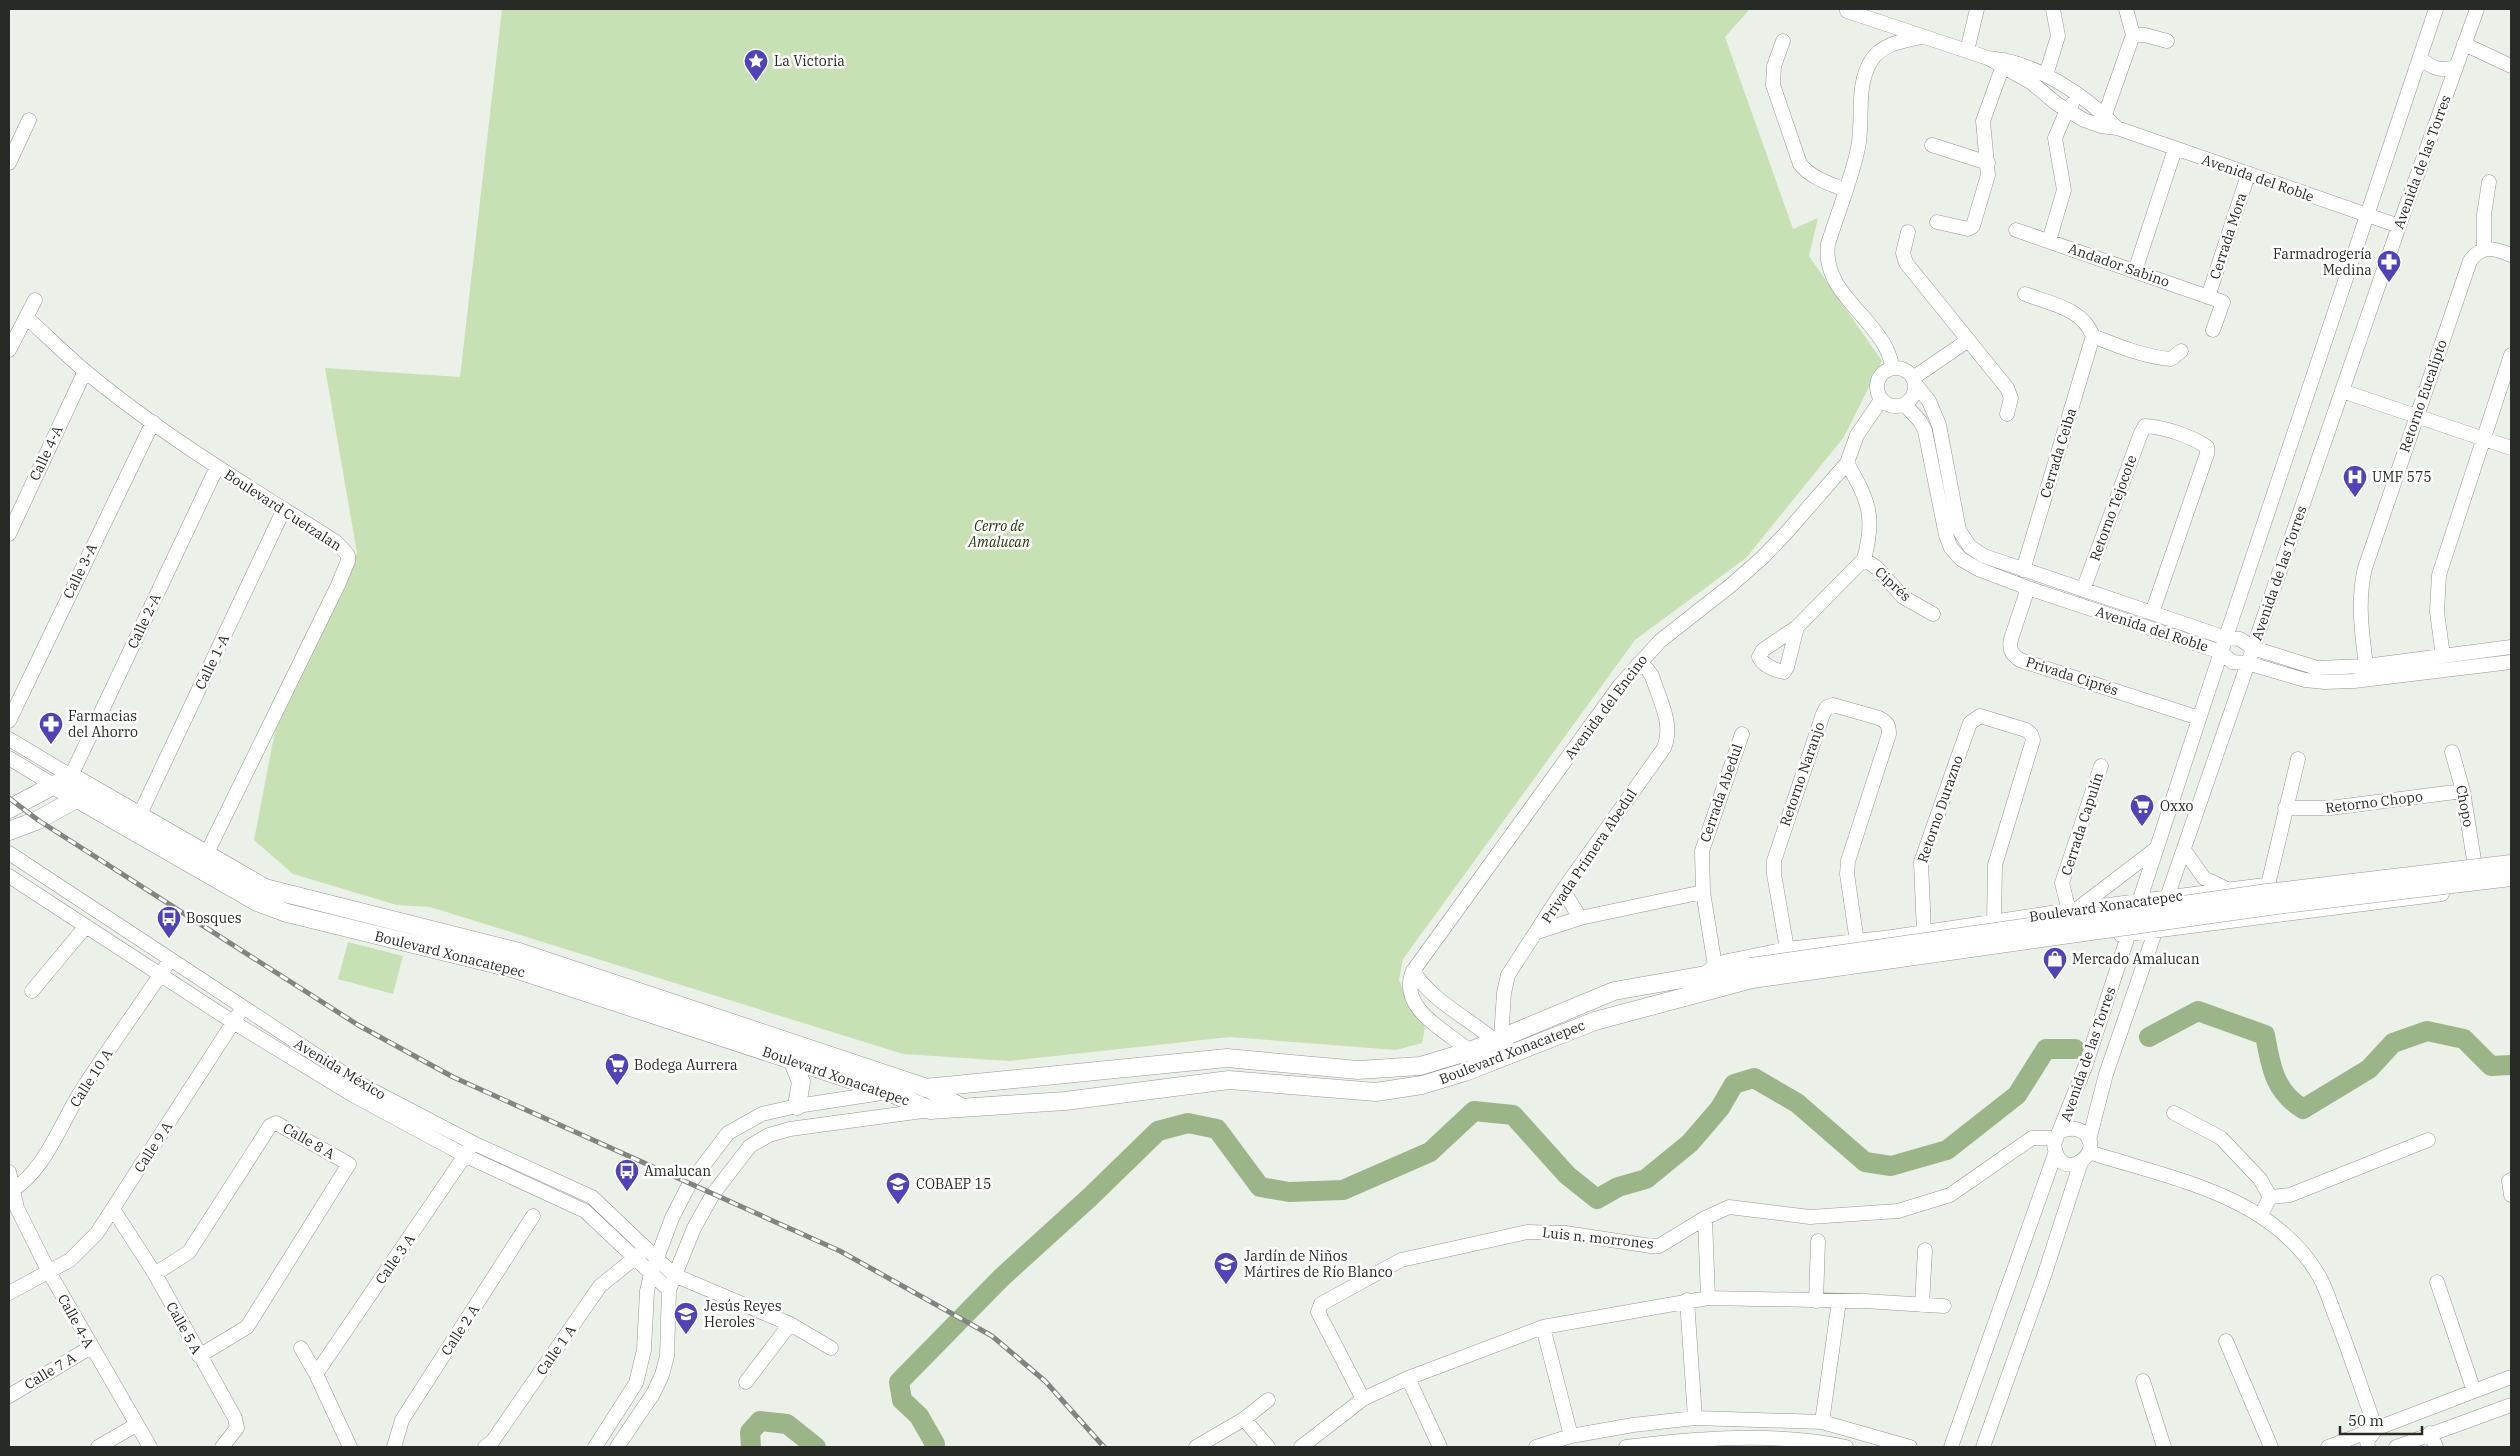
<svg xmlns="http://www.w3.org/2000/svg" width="2520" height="1456" font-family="'IBM Plex Serif',serif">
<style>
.green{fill:#c7e1b4}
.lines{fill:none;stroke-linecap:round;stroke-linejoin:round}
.river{stroke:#9bb588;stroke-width:20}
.minor-casing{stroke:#939890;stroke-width:15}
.major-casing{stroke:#939890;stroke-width:19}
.minor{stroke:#fff;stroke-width:14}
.major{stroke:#fff;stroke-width:18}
.rail-casing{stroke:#81857f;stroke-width:5}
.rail{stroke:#fff;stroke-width:3;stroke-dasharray:9;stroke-linecap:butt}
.major-bridge-casing{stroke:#939890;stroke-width:19;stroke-linecap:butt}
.major-bridge{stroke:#fff;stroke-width:18}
.labels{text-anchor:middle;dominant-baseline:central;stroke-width:5;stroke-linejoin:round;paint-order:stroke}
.poi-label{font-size:14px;fill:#282a26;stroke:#fff;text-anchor:start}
.street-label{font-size:14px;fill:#282a26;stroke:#fff}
.park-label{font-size:14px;font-style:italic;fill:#213906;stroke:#fff}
</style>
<rect width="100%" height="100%" fill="#ebf1e8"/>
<path class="green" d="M502,9h1248l-25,28 68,192 25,-11 -9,38 73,105 -38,76 -98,121 -111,82 -232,319 -4,21 13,30 13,17 -3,16 -26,7 -166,-13 -221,24 -106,-7 -473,-147 -33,-2 -104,-31 -39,-34 21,-109 82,-178 -32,-185 135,9z
M348,942l55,14 -10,38 -55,-15z"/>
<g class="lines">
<path class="river" d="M2149,1037l49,-26 67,24c6,32 9,56 38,74l66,-40 24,-26 34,-12 37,8 27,27 20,-1
M751,1447l-1,-15 10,-11 27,3 29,23
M934,1447l1,-3 -16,-28 -17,-16 -3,-18 102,-104 88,-80 69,-67 30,-8 29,6 43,58 29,5 54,-2 87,-38 44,-41 39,4 54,60 30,24 21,-12 28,-8 44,-36 30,-35 14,-24 20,-6 43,25 68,59 26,4 56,-16 70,-55 29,-46h29"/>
<defs>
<path id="minor" d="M1847,11l141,47c48,4 96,36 129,70
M2133,35h12l22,6
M1783,41l-9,25 -1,19 27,79c11,14 29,19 45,26
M2464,44l47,22
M1967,51l10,-42
M1988,58l44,25 25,21 27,16 17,6 16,2 282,98
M2420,58c12,10 21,14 36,9
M2046,75l12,-39 -5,-27
M2102,123l31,-88 -7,-26
M1932,145l56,18
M9,163l20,-43
M1937,222l31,7 5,-3 15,-51 -5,-54 22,-61
M2016,230l207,72 -10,28
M1908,232l-5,21 3,10 101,125 4,10 -4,16
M2049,241l15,-51 -9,-52 12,-28 5,-6
M2484,248v-33l5,-33
M2135,271l40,-122
M2025,294c26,10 57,14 68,42 25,10 52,21 78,23l10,-8
M2208,297l40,-122
M26,317c20,18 39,37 59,54 78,65 166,117 251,171l12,13v6l-10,24 -132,270
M9,350l26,-50
M1877 387a19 19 0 1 1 38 0a19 19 0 1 1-38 0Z
M1893,368c-2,-7 -4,-15 -8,-22 -19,-35 -63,-58 -57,-102 10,-32 23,-63 30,-96 6,-28 -3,-61 13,-87 10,-17 32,-20 50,-24
M1913,378l54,-37
M1915,384l14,17 10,24 20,105 11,17 14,9 242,82 14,1 13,9 64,20 49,-2 145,-19
M2342,391l169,57
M1905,405l15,16 5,10 21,104 5,13 10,11 17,10 50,19 193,64 11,10 15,1 58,17 20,2 29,-1 157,-19
M1847,463c21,37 29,53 17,96l13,9 26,29 30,17
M9,534l76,-163
M2023,570l70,-234
M2028,588l-17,51c-2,10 0,15 9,21l179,58
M2083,590l58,-157 4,-7c19,1 46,10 62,21v7l-55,159
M1797,627l-10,40 -3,5c-10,-2 -20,-6 -25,-15l4,-7 34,-23 67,-68
M2443,656l-6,-44 2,-37 72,-220
M2366,666c-4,-33 -9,-65 -1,-98l105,-307c12,-17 24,-13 41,-6
M9,721l144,-299
M9,739l62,37 146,-309
M2452,752l11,39 11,69
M9,758l46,28
M2285,808h45l133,-17
M140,814l144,-305
M2184,850l20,28 23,11
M9,853l351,231 113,59 119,54 82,78 116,49 41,24
M9,876l224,146 120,73 113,61 119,55 84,79
M2268,885l30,-126
M1563,890l17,28
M2077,909l80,-61
M2069,911l-7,-28 39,-117
M1537,932l43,-14 123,-26
M1924,933l-3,-71 49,-139 10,-7 46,14 5,4 2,6 -38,125 -1,57
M2121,935l321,-41
M1787,949l-13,-75v-13l49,-147 4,-7 6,-2 46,13c8,4 10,7 10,16l-41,127 -1,13 10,68
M1413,971c19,30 55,47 81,69
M1716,972l-13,-80 -1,-41 40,-117
M1706,973l9,-8 13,-4 59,-12 105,-12 185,-28 188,-24
M32,991l54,-65
M1470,1051c-24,-20 -73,-43 -57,-80l207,-286 40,-44 70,-55 32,-28 25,-26 60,-69 10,-28 24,-35
M1511,1054l-10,-16 3,-45 4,-18 55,-85 101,-142c10,-24 -5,-49 -12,-72l-5,-7 -9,-5
M2174,1113l47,25 39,41 10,18 -9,18
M2060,1132c8,-4 15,-5 23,0 26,19 -24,56 -29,12l31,-77 136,-415 215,-643
M2089,1140l17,-66 293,-848 78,-217
M2089,1152c83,27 183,43 230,124 7,12 11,26 16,39 15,38 27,76 41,114
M9,1172l8,36 32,64 101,175
M2511,1180l-2,1 2,14
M9,1192c35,-19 51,-67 71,-99 27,-43 58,-84 86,-127
M2270,1197l20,-2 138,-55
M113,1209l42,65 80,144 2,10 -15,19
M1705,1218l3,80
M155,1274l34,-22 81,-126 6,-3 73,41 -102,163 -48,29
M2437,1282l37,109
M9,1293l61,-33 27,-27 141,-218
M1687,1300l8,118
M1816,1301l2,-60
M1922,1305l3,-55
M1543,1327l28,109
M2226,1341l45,106
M301,1348l15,26 34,73
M316,1374l154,-226
M1408,1378l32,69
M2143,1381l21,66
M746,1382l44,-58
M9,1396l82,-49
M1363,1399l-45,-87 3,-8 80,-44 126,-28 38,1 86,13h8l46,-28 24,-11 81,10 88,-6 52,-16 82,-57h24
M1244,1419l24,28
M1822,1422l17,-121
M2430,1433l6,14
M98,1447l38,-22
M394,1447l8,-27 131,-204
M485,1447l7,-5 108,-156 41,-33
M595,1447l41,-64 8,-33 3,-59 4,-17 21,-56 18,-35 38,-50 34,-19 35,-8 91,-14
M617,1447l36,-53 9,-19 5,-19 2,-66 25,-62 19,-34 37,-48 19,-11 21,-6 140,-19
M1196,1447l48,-28 24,-19
M1301,1447l62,-48 45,-21 135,-51 165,-29 156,3 80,5
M1536,1447l35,-11 62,-11 62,-7 127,4 88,25
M1626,1447c70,-9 151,-15 220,0
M1951,1447l104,-293
M1983,1447l61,-171 37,-114
M2328,1447l183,-70
M2368,1447l-1,-6 9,-12
M2396,1447l115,-42"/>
<path id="major" d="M55,786l202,116 30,11 228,56 374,123 41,18 135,-9 164,-21 147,12 46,-7 43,-13 130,-51 157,-42
M9,809l62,-33 194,112 254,64 408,136 34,19
M9,831l29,-11 47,-26
M792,1059l9,23 -4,24
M925,1088l302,-30 131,12 62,-4 50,-15 144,-60 137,-24"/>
</defs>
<use href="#minor" class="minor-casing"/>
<use href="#major" class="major-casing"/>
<use href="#minor" class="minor"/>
<use href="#major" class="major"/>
<defs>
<path id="rail" d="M9,798l29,22 320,205 95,52 387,174 152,85 53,45 59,66"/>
</defs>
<use href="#rail" class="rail-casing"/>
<use href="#rail" class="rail"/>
<defs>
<path id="major-bridge" d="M1751,967l516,-74 244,-29
M1752,979l517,-73 242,-29"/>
</defs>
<use href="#major-bridge" class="major-bridge-casing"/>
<use href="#major-bridge" class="major-bridge"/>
</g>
<defs>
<symbol id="sight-pin" viewBox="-11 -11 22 30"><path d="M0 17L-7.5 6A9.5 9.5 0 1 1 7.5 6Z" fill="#5042b9" stroke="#fff"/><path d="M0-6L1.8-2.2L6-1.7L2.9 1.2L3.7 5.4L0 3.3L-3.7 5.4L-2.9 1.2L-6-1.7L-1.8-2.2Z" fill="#fff"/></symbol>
<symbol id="pharmacy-pin" viewBox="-11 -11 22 30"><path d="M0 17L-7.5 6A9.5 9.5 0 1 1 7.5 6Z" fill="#5042b9" stroke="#fff"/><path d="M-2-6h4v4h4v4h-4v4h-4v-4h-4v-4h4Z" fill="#fff"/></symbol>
<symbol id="hospital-pin" viewBox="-11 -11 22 30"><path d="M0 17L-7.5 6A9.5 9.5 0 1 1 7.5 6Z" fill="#5042b9" stroke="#fff"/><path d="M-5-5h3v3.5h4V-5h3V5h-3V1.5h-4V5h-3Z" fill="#fff"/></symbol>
<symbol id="supermarket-pin" viewBox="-11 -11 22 30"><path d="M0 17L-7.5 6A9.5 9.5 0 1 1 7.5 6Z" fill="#5042b9" stroke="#fff"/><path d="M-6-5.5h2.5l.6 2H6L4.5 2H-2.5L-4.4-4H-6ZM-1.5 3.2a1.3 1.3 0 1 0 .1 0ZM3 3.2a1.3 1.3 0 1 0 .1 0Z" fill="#fff"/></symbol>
<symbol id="bus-pin" viewBox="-11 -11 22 30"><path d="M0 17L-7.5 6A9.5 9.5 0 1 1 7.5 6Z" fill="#5042b9" stroke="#fff"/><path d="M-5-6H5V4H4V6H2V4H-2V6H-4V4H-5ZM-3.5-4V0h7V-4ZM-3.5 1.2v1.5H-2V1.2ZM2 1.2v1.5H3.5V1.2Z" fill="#fff"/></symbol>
<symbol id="shop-pin" viewBox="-11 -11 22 30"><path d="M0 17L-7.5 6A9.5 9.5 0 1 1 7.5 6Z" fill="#5042b9" stroke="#fff"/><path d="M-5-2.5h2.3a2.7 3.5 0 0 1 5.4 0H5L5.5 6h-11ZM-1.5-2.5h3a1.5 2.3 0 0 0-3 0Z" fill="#fff"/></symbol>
<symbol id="school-pin" viewBox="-11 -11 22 30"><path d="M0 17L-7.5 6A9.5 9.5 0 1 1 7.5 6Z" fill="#5042b9" stroke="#fff"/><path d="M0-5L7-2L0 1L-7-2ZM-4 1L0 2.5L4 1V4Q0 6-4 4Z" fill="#fff"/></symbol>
</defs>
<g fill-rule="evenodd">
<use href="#sight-pin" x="742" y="47" width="28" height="38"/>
<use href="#pharmacy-pin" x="2375" y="248" width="28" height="38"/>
<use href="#hospital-pin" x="2341" y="463" width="28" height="38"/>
<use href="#pharmacy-pin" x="37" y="710" width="28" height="38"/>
<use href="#supermarket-pin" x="2128" y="792" width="28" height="38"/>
<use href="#bus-pin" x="155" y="904" width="28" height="38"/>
<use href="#shop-pin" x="2041" y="945" width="28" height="38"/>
<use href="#supermarket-pin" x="603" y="1051" width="28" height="38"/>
<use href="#bus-pin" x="613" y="1157" width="28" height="38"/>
<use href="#school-pin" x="884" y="1170" width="28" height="38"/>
<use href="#school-pin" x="1212" y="1250" width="28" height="38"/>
<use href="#school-pin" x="672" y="1300" width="28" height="38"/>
</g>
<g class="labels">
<g class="poi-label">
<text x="774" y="61">La Victoria</text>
<text x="2372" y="254" text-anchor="end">Farmadrogería<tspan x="2372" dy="16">Medina</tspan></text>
<text x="2372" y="477">UMF 575</text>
<text x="68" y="716">Farmacias<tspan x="68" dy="16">del Ahorro</tspan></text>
<text x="2160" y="806">Oxxo</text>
<text x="186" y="918">Bosques</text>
<text x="2072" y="959">Mercado Amalucan</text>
<text x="634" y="1065">Bodega Aurrera</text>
<text x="644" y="1171">Amalucan</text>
<text x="916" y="1184">COBAEP 15</text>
<text x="1244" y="1256">Jardín de Niños<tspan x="1244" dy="16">Mártires de Río Blanco</tspan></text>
<text x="704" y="1306">Jesús Reyes<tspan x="704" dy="16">Heroles</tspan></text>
</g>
<g class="street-label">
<text transform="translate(2422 162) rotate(-70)">Avenida de las Torres</text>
<text transform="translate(2258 178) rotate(19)">Avenida del Roble</text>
<text transform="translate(2228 236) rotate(-72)">Cerrada Mora</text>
<text transform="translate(2119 265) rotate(19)">Andador Sabino</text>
<text transform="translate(2423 396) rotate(-71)">Retorno Eucalipto</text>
<text transform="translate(46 453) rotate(-65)">Calle 4-A</text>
<text transform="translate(2058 453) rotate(-73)">Cerrada Ceiba</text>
<text transform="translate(2113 508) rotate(-70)">Retorno Tejocote</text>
<text transform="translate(283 510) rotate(33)">Boulevard Cuetzalan</text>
<text transform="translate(80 571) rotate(-64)">Calle 3-A</text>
<text transform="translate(2279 573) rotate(-71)">Avenida de las Torres</text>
<text transform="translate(1893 584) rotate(43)">Ciprés</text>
<text transform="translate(144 621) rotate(-65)">Calle 2-A</text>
<text transform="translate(2152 629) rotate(18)">Avenida del Roble</text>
<text transform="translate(212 662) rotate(-64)">Calle 1-A</text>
<text transform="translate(2072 676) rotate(18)">Privada Ciprés</text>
<text transform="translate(1606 707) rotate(-53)">Avenida del Encino</text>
<text transform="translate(1802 774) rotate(-71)">Retorno Naranjo</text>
<text transform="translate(1721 793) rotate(-71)">Cerrada Abedul</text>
<text transform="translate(2374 802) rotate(-7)">Retorno Chopo</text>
<text transform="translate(2465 806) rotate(79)">Chopo</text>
<text transform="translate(1940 809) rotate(-71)">Retorno Durazno</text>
<text transform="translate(2082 824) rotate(-72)">Cerrada Capulín</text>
<text transform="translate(1589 856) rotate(-56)">Privada Primera Abedul</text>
<text transform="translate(2106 906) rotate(-8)">Boulevard Xonacatepec</text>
<text transform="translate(450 954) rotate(14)">Boulevard Xonacatepec</text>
<text transform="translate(1512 1052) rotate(-21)">Boulevard Xonacatepec</text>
<text transform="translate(2088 1054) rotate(-71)">Avenida de las Torres</text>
<text transform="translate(340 1069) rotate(31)">Avenida México</text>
<text transform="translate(836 1076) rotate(19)">Boulevard Xonacatepec</text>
<text transform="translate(91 1078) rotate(-57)">Calle 10 A</text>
<text transform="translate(309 1141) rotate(30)">Calle 8 A</text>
<text transform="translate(153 1147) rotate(-57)">Calle 9 A</text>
<text transform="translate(1598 1238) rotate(6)">Luis n. morrones</text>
<text transform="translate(395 1259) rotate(-55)">Calle 3 A</text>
<text transform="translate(76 1321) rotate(61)">Calle 4-A</text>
<text transform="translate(184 1328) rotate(61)">Calle 5 A</text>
<text transform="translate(460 1330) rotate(-57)">Calle 2 A</text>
<text transform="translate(556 1350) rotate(-55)">Calle 1 A</text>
<text transform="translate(50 1371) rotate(-31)">Calle 7 A</text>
</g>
<g class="park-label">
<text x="999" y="526">Cerro de<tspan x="999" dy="16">Amalucan</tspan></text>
</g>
</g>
<rect width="2520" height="1456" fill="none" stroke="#282a26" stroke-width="20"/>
<path d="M2340 1426v8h82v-8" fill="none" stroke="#282a26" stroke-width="2.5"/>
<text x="2348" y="1426" font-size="15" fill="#282a26" stroke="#ffffff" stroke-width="4" paint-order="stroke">50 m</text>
</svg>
